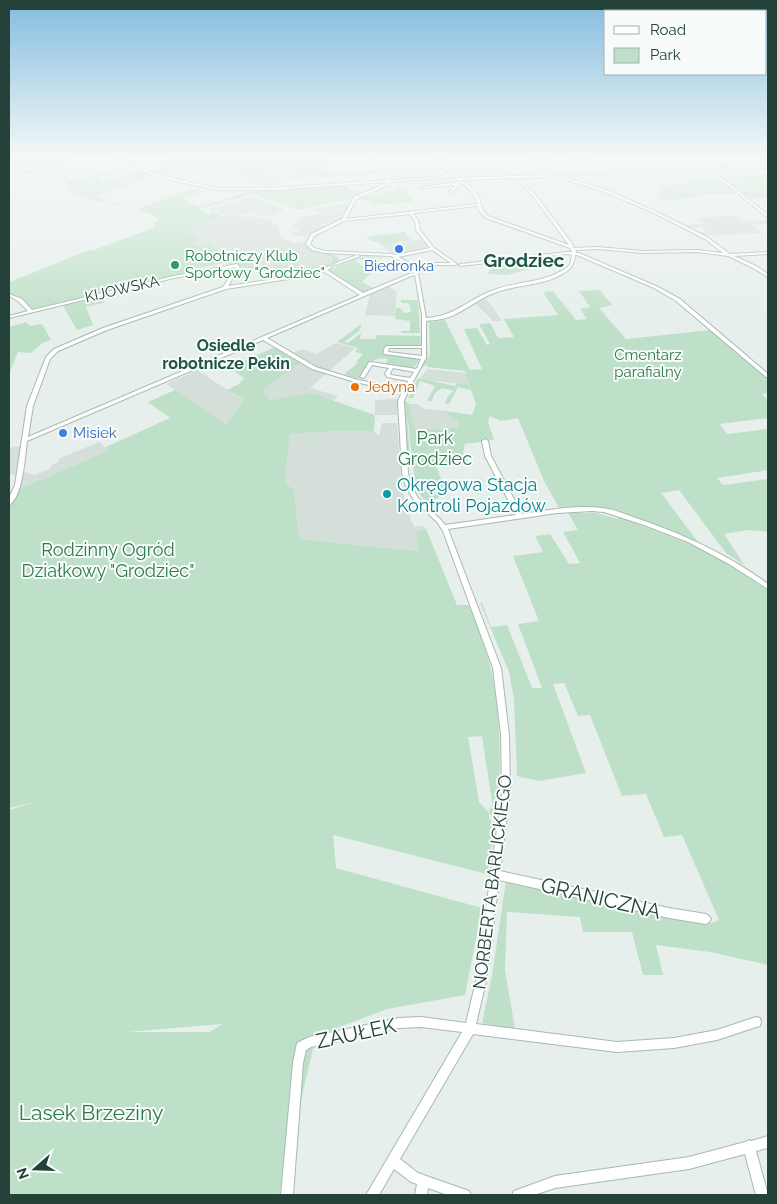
<svg xmlns="http://www.w3.org/2000/svg" width="777" height="1204" font-family="Raleway,sans-serif">
<style>
.built{fill:#d4dfda}
.green{fill:#bfe0c8;fill-rule:evenodd}
.lines{fill:none;stroke-linecap:round;stroke-linejoin:round}
.minor-casing{stroke:#a8b8b2;stroke-width:2}
.minor{fill:#fff;fill-rule:evenodd}
.shop-dot{fill:#3f7fe0;stroke:#f7fbf9;stroke-width:2}
.leisure-dot{fill:#2e9e5b;stroke:#f7fbf9;stroke-width:2}
.food-dot{fill:#e8710a;stroke:#f7fbf9;stroke-width:2}
.culture-dot{fill:#0f9aa8;stroke:#f7fbf9;stroke-width:2}
.labels{text-anchor:middle;dominant-baseline:central;stroke-width:4;stroke-linejoin:round;paint-order:stroke}
.far-leisure-label{font-size:15px;fill:#27864d;stroke:#f7fbf9;text-anchor:start}
.far-shop-label{font-size:15px;fill:#366cbe;stroke:#f7fbf9}
.far-street-label{font-size:15px;fill:#24423a;stroke:#f7fbf9}
.far-park-label{font-size:15px;fill:#2d7a4b;stroke:#f7fbf9}
.far-food-label{font-size:15px;fill:#c56008;stroke:#f7fbf9;text-anchor:start}
.far-neighbourhood-label{font-size:16px;font-weight:bold;fill:#1f5548;stroke:#f7fbf9}
.park-label{font-size:18px;fill:#2d7a4b;stroke:#f7fbf9}
.culture-label{font-size:18px;fill:#0d838f;stroke:#f7fbf9;text-anchor:start}
.street-label{font-size:18px;fill:#24423a;stroke:#f7fbf9}
.far-district-label{font-size:19px;font-weight:bold;fill:#1f5548;stroke:#f7fbf9}
.near-street-label{font-size:21px;fill:#24423a;stroke:#f7fbf9}
.near-park-label{font-size:21px;fill:#2d7a4b;stroke:#f7fbf9}
</style>
<rect width="100%" height="100%" fill="#e6efeb"/>
<path class="built" d="M273,167l27,6 -15,6h-6l1,2 -9,5h-7l-18,-7z
M254,196l31,14 -13,6h-13l-4,-4 -23,4 27,1 13,3 7,10 2,8 14,5 10,-2 -2,5 9,6 21,5 -1,6 -22,4 -30,-2 -14,5 -28,-13 -12,2 -15,-15 -9,2 -9,-3 7,-4 -13,-9 25,-11 14,-4 -8,-4 -6,1 -4,-3z
M345,203h4l-9,18 -7,3 -4,-2 -8,2 4,3 -17,8 -9,2 -8,-3 9,-4v-2l-8,-2 9,-9 22,-3 -8,-5z
M735,215l8,6 25,-1v4l-15,1 10,8 -59,3 -7,-4h8l1,-2 -3,-3 -12,1 -9,-3 21,-1 -6,-6z
M423,239l7,8 -39,7 -9,-9z
M387,286l10,5 -2,25 -30,-1 5,-21z
M485,299l5,4 12,18h-9l-17,-17z
M336,343l19,5 -45,40 28,8 -6,6 -21,-9 -41,7 -7,-10 39,-28 -10,-9 10,-4 14,5z
M427,369l39,4 5,10 -2,2 -49,-6z
M197,370l40,26 8,3 -19,25 -60,-40z
M392,399h5v16h-22v-15z
M409,404h8l7,5 22,2 1,3 11,7 1,7 -44,1z
M382,423h15l5,67 6,18 -1,2 7,17 9,-1 3,3 -10,3 4,19 -121,-12 -5,-49 -9,-8 5,-48 47,-3h37l5,5z
M99,442l10,9 -90,38 5,-17 11,3 16,-7 -1,-2 10,-5 -2,-2z
M22,446l-3,28 -10,1v-27z"/>
<path class="green" d="M9,158h63l-30,7 6,3 14,-3 6,3 16,-4 3,2 -29,7 13,8 38,-10 5,2 -19,5 7,4 40,-11 11,5 -57,20 10,6 19,3 -2,1 -38,-8 -12,-6 -5,-9 -21,-13 -38,7v-3l30,-7 -5,-2 -25,6z
M172,158h154l-2,14 58,-2 3,4 -99,5 13,-6 -26,-6 -27,12 -36,-17 -53,13 -12,-4 23,-6 -5,-4z
M768,174v24l-19,1 -21,-16h13l-1,-2 -15,1 -5,-4z
M717,178l19,15 -40,2 2,3 -39,2 3,-8 -3,-7 32,-2 -3,-4z
M346,184l2,5 15,3 -11,7 -30,5 -23,6 -46,-16 -53,15 8,5 6,-2 7,4 -34,14 13,9 -6,5 7,2 10,-2 15,15 12,-2 28,13 14,-5 30,2 22,-4v-6l-23,-6 -6,-5 3,-8 -2,-1h3l-3,7c9,10 25,6 35,14l-1,4 -20,8 -34,-2 -18,3 -26,-4 1,-2 -12,-1 -1,-2 -32,7 1,2 -63,13 -3,-4v5l-7,1 -1,2 -90,21c-9,-2 -15,-12 -24,-15v-12l3,-1 77,-31 2,1 65,-24 -2,-3 5,-6 -22,-9 53,-19 4,-1 8,4 -18,6 15,8 57,-18z
M396,187h12l1,3 -4,1v1l5,4 4,6 -40,3v-2h-5v-3h-12l9,-5 14,1 4,-4 -7,-1h17z
M405,232l5,8 -28,5 -5,-4 -5,1 -5,-5z
M368,256l17,1 -29,3 7,7 11,3 -12,12 11,6 -12,5 -32,-23 25,-11z
M541,257l5,8 -39,10 -19,-1 4,-10z
M600,290l12,15 -13,3 27,31 85,-9 57,49v14l-6,1 6,6v18l-49,6 8,10 41,-5v41l-51,8 6,7 45,-6v53l-20,-2 -24,4 21,32 -19,-13 -47,-63 -18,3 37,49 -82,-31 -38,-5 -19,2 -15,-27 -26,-63 -17,3 -11,-5 -2,6 6,18 -29,4 -2,8 5,11 -32,3 11,27 -19,10 -7,-7 -6,-13 -8,-69 3,46 -3,-5 -3,-49h2l-2,-6 5,4 6,25 44,-1 -1,-7 -11,-7 -1,-3 26,4 4,-10 -11,-34 -38,-4v-3l-5,4 5,-13 -1,-33 2,38 2,-7 -1,-31 16,-2 25,50 12,-1 -18,-40 13,-1 10,17 3,-1 -11,-20 11,-1 8,15 16,-1 -10,-18 54,-4 -15,-23 10,-1 23,29 11,-1 -7,-10 10,-2 -11,-16z
M100,295l4,8 -18,4 7,18 -16,5 -15,-26z
M401,300h17l2,33h-19v-2h9v-10l-15,-2 1,-11h5l3,5 7,-1 -2,-9h-8z
M26,322l4,4 12,-2 9,16 -9,3 -11,10 -13,-1 -9,22v-47z
M360,325h2l-4,7 -14,10 4,1 13,-10 -1,6h16l1,-4 44,1 -1,10h-34l-1,8 35,4 -7,11 -27,-5 2,-5c-17,-3 -20,7 -30,20l-14,-5 14,-11 -2,-1 7,-8 -8,-2 3,-4 -21,-6z
M277,346l25,16 -39,28 7,10 41,-7 64,22 -1,16h-37l-47,3 -5,48 9,8 5,49 120,12 -3,-19 10,-3 31,76h12c9,22 18,46 23,69 9,44 10,102 4,145l-7,-6v5l6,8 -8,48 -154,-39 3,33 146,40 -17,87 -78,14 -71,27 -37,159h-270v-385l27,-8 -27,6v-301l10,-18 89,-38 -2,-4 64,-29 -22,-16 27,-12 51,34 19,-25 -18,-9 12,-6 5,-6 -15,-10zM482,736l11,72h-3l-1,5 -10,-11 -11,-65zM222,1024l-12,8h-83h1z
M418,378l37,8 2,-3 12,2 2,5 -13,-3 -9,17 -4,-1 3,-7 6,-5 -12,-3 -8,6 -2,7h-5l8,-15 -15,-5 -7,17h-5z
M568,513h29l20,6 2,-2c52,20 105,37 149,72v376l-58,-13 -54,-7 7,30h-20l-11,-43h-49l-3,-15 -73,-5 -2,58 10,59 -33,-6 10,-47 14,-96 57,16 4,-1 145,28 7,-3 -37,-85 -18,2 -18,-43 -24,2 -32,-81 -12,1 -14,-33 -11,1 33,89 -47,8 -22,-5 -3,-77 -5,-27 -29,-69h2l9,24 16,-2 25,63h10l-24,-64 21,-3 -26,-65 30,-4 -8,-16 15,-2 19,30 11,-1 -17,-31 15,-2z"/>
<g class="lines">
<defs>
<path id="minor" d="M112,158h4l42,17 60,13h56l113,-8 -12,-22h2l14,22 56,-4 -6,-2 -7,-7 6,-9h3l-5,9 5,5 10,5 -62,5 -9,6 -26,11 -10,20 131,-15c-2,-12 -11,-19 -21,-24v-2l88,-3 -13,-13 -2,-3 2,-1 3,2 59,-2 -58,4 12,13 221,-9v2l-56,2 56,45v3l-59,-48 -160,6 -1,2 -2,-1 -28,1 16,15 37,49 3,6 24,-1 45,4 54,-1 26,3 -18,-14 -51,-26 -52,-22 -36,-11 1,-2 37,11 53,23 50,25 23,17 38,-2v2l-34,2 22,10 12,8v3l-15,-9 -25,-12 -31,-4 -54,1 -45,-4 -22,1v3h3l77,33 24,13 88,75v3h-2l-90,-76 -22,-13 -77,-33h-2c-1,9 -3,13 -11,18 -20,13 -45,11 -67,19 -15,5 -27,15 -41,22 -9,5 -19,6 -30,7v37l-17,31 -5,12 4,72 4,14 6,11 23,22 4,5 71,-10 -31,-59 -3,-15 3,-2 3,2 3,15 31,58c26,-4 54,-9 80,-6 12,1 25,7 37,11 46,16 90,36 129,65v5l-39,-25 -41,-22 -44,-17 -40,-13 -12,-1 -35,2 -109,16 53,139 8,67 1,58 -10,78 169,37 37,6 3,2 2,3 -2,3 -3,2 -37,-6 -170,-38 -13,101 -10,43 141,18 57,-4 43,-8 39,-13 4,1 1,4 -1,4 -4,1 -39,13 -43,8 -57,4 -144,-18 -73,125 18,14 51,18 2,4h-23l-20,-7 -1,7h-12l2,-11 -6,-2 -17,-13 -15,26h-13l96,-163 -41,-5 -22,1 -88,19 -5,3 -3,13 -10,132h-12l12,-132 4,-20 12,-6 90,-19 22,-1 45,6 10,-42 26,-188 -1,-58 -8,-67 -50,-137 -6,-9 -23,-22 -8,-13 -4,-14 -4,-72 4,-9 -47,-10 -43,-13 -49,-29 -236,101c-2,15 -4,56 -18,64v-7l6,-13 12,-79 19,-49 8,-8 49,-21 120,-41 13,-20 -62,11 -165,40v-2l19,-5 -10,-10 -9,-5v-2l13,5 10,11 142,-34 63,-12 3,3 -12,19 78,-12 24,-8 2,1 -5,3 36,23 46,-19 5,-1 -8,-9 -15,-8 -66,-3 -13,-3 -6,-6 5,-10 31,-15 12,-22 26,-11 6,-4 -112,8h-56l-62,-13zM516,178l16,17 37,50 -81,-29c-7,-6 -6,-10 -9,-18 -3,-8 -11,-14 -18,-18zM477,206l3,6 6,6 84,30 2,4h-5l-106,12 -2,1 1,1 107,-12 5,1 -2,10c-23,19 -50,15 -76,25 -26,9 -38,26 -68,28l-8,-45 18,-8h19l2,-1 -23,-16 -14,-18 -1,-8 -6,-9zM410,214l5,8 1,8 14,18 -35,7 -3,-1 -67,-3 -11,-3 -4,-4 4,-8 30,-15zM432,250l19,13h-16l-19,8 -8,-9 -10,-5zM323,271l37,24 -332,142 5,-31 17,-47 8,-8 49,-21 119,-41 81,-13zM415,275l7,40v31h-35l-2,1 -2,6 2,1 36,5 -4,9 -1,1 -45,-7h-2l-9,15 4,1 8,-13 17,3 -4,5 2,4 21,4 -5,8 -45,-9 -42,-13 -49,-29 144,-62zM389,348h33v8l-34,-4zM393,368l21,4 -4,6 -19,-3 -1,-2z
M458,182l3,1 -10,10 -2,-1 6,-7 -32,3 -2,-1z
M357,255l3,1 -24,9 -3,-1z
M768,1136v12l-12,3 12,44h-12l-11,-41 -56,15 -134,19 -21,7h-22l2,-4 41,-15 134,-19 56,-15 4,-2 2,1z"/>
</defs>
<use href="#minor" class="minor-casing"/>
<use href="#minor" class="minor"/>
</g>
<linearGradient id="sky" x2="0" y2="1"><stop stop-color="#84bce0"/><stop offset="0.48" stop-color="#f4f8f6"/><stop offset="1" stop-color="#f4f8f6" stop-opacity="0"/></linearGradient>
<rect width="777" height="326" fill="url(#sky)"/>
<g class="shop-dot">
<circle cx="399" cy="249" r="5"/>
<circle cx="63" cy="433" r="5"/>
</g>
<circle class="leisure-dot" cx="175" cy="265" r="5"/>
<circle class="food-dot" cx="355" cy="387" r="5"/>
<circle class="culture-dot" cx="387" cy="494" r="5"/>
<g class="labels">
<g class="far-leisure-label">
<text x="185" y="256">Robotniczy Klub<tspan x="185" dy="17">Sportowy "Grodziec"</tspan></text>
</g>
<g class="far-shop-label">
<text x="399" y="266">Biedronka</text>
<text x="73" y="433" text-anchor="start">Misiek</text>
</g>
<g class="far-street-label">
<text transform="translate(122 289) rotate(-13)">KIJOWSKA</text>
</g>
<g class="far-park-label">
<text x="648" y="355">Cmentarz<tspan x="648" dy="17">parafialny</tspan></text>
</g>
<g class="far-food-label">
<text x="365" y="387">Jedyna</text>
</g>
<g class="far-neighbourhood-label">
<text x="226" y="345">Osiedle<tspan x="226" dy="18">robotnicze Pekin</tspan></text>
</g>
<g class="park-label">
<text x="435" y="437">Park<tspan x="435" dy="21">Grodziec</tspan></text>
<text x="108" y="549">Rodzinny Ogród<tspan x="108" dy="21">Działkowy "Grodziec"</tspan></text>
</g>
<g class="culture-label">
<text x="397" y="484">Okręgowa Stacja<tspan x="397" dy="21">Kontroli Pojazdów</tspan></text>
</g>
<g class="street-label">
<text transform="translate(492 882) rotate(-83)">NORBERTA BARLICKIEGO</text>
</g>
<g class="far-district-label">
<text x="524" y="260">Grodziec</text>
</g>
<g class="near-street-label">
<text transform="translate(601 898) rotate(13)">GRANICZNA</text>
<text transform="translate(356 1033) rotate(-12)">ZAUŁEK</text>
</g>
<g class="near-park-label">
<text x="91" y="1112">Lasek Brzeziny</text>
</g>
</g>
<rect width="777" height="1204" fill="none" stroke="#24423a" stroke-width="20"/>
<rect x="604" y="10" width="162" height="65" fill="#f7fbf9" stroke="#a3b1ad"/>
<rect x="614" y="26" width="25" height="8" fill="#ffffff" stroke="#a3b1ad"/>
<text x="650" y="35" font-size="15" fill="#24423a">Road</text>
<rect x="614" y="48" width="25" height="15" fill="#bfe0c8" stroke="#a3b1ad"/>
<text x="650" y="60" font-size="15" fill="#24423a">Park</text>
<g transform="translate(35 1169) rotate(250)" stroke="#f7fbf9" stroke-width="4" paint-order="stroke">
<path d="M0-4L9 19L0 12L-9 19Z" fill="#24423a"/>
<text y="-8" font-size="14" font-weight="bold" text-anchor="middle" fill="#24423a">N</text>
</g>
</svg>
